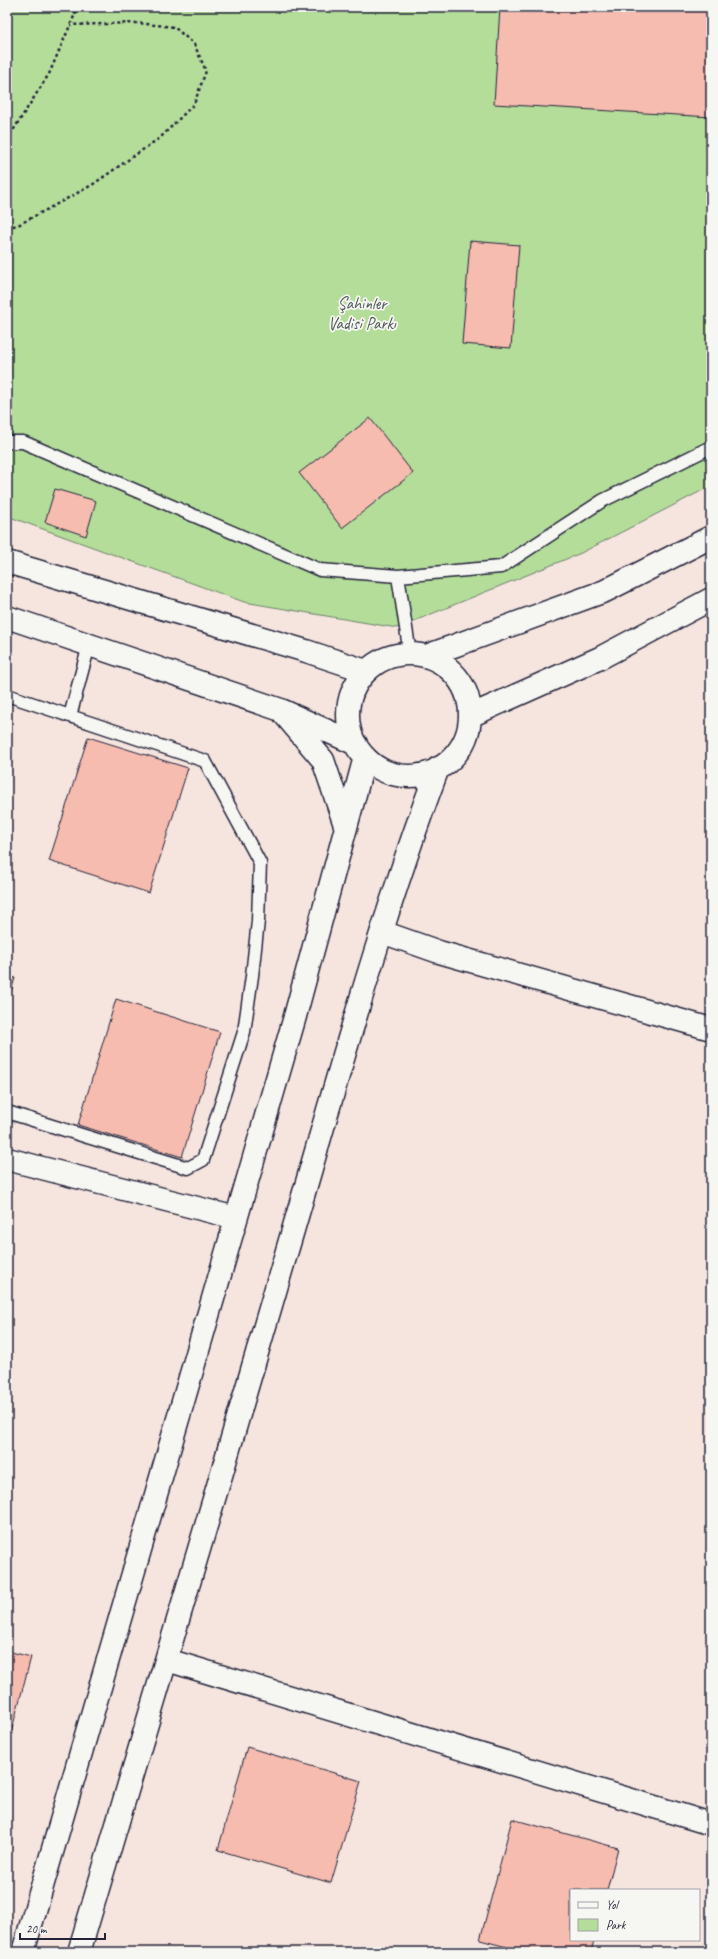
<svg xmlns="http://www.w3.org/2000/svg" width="718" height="1959" font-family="Caveat,sans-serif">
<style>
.green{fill:#b4dd9a;stroke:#6b806a}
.building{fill:#f6bcaf;stroke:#22223b}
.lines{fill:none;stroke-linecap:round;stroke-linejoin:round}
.lane-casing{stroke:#22223b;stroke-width:15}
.street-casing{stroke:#22223b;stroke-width:25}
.secondary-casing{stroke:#22223b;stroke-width:25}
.path{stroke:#22223b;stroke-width:2.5;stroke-dasharray:3 3;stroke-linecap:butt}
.lane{stroke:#f6f6f2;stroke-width:12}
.street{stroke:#f6f6f2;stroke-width:22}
.secondary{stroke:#f6f6f2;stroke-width:22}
.labels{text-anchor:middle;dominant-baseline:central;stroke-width:3.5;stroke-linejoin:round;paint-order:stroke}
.park-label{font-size:17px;fill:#4e5a58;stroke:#f6f6f2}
</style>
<rect width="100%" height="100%" fill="#f6e5de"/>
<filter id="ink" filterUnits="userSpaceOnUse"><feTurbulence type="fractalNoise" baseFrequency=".025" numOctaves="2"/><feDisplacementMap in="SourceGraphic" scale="8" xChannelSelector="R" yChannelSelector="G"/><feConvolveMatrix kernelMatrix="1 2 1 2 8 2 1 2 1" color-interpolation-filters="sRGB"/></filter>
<g filter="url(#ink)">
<path class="green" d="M7,7h704v479l-130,67 -184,75 -153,-26 -237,-86z"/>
<path class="building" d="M500,7h211v110l-217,-13z
M470,241l49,4 -8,103 -49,-4z
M370,418l43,55 -71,55 -43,-55z
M55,489l41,12 -10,35 -41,-14z
M88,737l100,31 -39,125 -100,-32z
M7,976l8,2 -8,27z
M116,999l104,33 -38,125 -104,-32z
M7,1651l24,6 -24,91z
M247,1747l114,34 -30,102 -113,-33z
M512,1819l106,29 -11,42h-36v50h23l-3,12h-65l-46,-12z"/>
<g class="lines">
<defs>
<path id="lane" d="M7,442h16l297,128 78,6 103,-9 101,-66 109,-54
M398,576l12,78
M7,695l198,66 55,102 -2,58 -6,55 -8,56 -41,128 -15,8 -181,-56
M70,716l19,-71"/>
<path id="street" d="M382,932l57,20 272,77
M7,1159l229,59
M167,1660l544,164"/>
<path id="secondary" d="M7,562l299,89 60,20
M7,617l274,93 75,34
M348 715a61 61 0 1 1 122 0a61 61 0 1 1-122 0Z
M426,656l179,-65 106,-54
M284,714l39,46 23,68
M470,716l130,-58 111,-59
M23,1952l271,-932 71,-263
M79,1952c70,-232 139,-465 207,-698 48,-162 92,-327 152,-486"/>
</defs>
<use href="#lane" class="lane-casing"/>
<use href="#street" class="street-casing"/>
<use href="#secondary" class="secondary-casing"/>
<path class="path" d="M7,140l42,-66 29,-67
M7,228l13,-4 72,-39 69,-48 33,-33 12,-33 -12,-27 -20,-17 -37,-4 -67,2"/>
<use href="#lane" class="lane"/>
<use href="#street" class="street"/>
<use href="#secondary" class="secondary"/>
</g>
</g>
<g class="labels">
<g class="park-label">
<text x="362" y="303">Şahinler<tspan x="362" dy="20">Vadisi Parkı</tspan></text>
</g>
</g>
<rect width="718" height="1959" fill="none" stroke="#f6f6f2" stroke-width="24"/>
<rect x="12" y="12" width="694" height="1935" fill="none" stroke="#22223b" stroke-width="1.5" filter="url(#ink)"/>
<rect x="570" y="1889" width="130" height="52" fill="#f6f6f2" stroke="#a1a1a9"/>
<rect x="578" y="1902" width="20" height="6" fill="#f6f6f2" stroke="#a1a1a9"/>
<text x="606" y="1909" font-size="12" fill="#22223b">Yol</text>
<rect x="578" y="1919" width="20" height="12" fill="#b4dd9a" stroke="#a1a1a9"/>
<text x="606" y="1929" font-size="12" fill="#22223b">Park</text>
<path d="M20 1933v6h85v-6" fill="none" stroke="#22223b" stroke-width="2"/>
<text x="26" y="1933" font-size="12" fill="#22223b" stroke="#f6f6f2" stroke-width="3" paint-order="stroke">20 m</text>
</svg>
